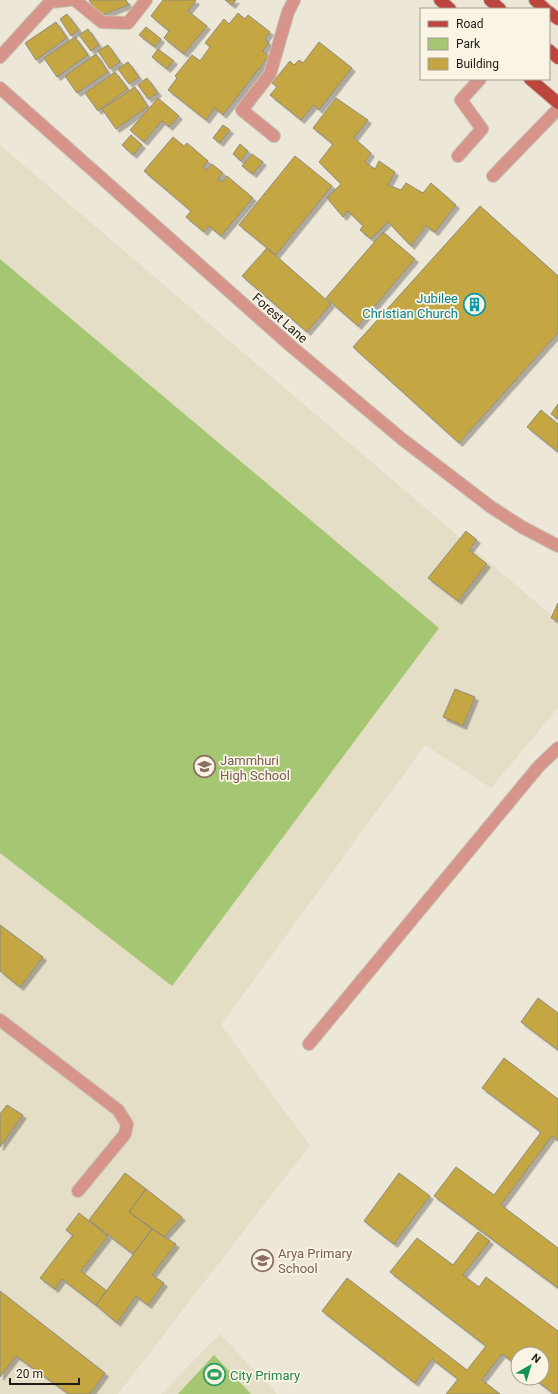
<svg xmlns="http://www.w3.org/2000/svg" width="558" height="1394" font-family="Roboto,sans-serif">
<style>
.built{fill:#e5dec6}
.green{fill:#a5c774}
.building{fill:#c4a743;stroke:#8f8b7c;filter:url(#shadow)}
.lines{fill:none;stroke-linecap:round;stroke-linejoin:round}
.lane-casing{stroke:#c7c2b4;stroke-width:14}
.street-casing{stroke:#c7c2b4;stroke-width:14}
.primary-casing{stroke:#c7c2b4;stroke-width:14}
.lane{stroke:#d6948b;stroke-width:12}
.street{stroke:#d6948b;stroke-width:12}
.primary{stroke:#bc453d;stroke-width:12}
.labels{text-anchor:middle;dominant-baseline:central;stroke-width:3.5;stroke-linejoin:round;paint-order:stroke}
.culture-label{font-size:13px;fill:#0d838f;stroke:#f9f4e4;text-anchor:end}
.street-label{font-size:13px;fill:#1e1c16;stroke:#f9f4e4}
.education-label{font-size:13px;fill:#785e54;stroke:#f9f4e4;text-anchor:start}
.leisure-label{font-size:13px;fill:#27864d;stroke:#f9f4e4;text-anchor:start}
</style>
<defs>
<filter id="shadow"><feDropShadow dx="3.5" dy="3.5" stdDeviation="0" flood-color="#0004"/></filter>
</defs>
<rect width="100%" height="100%" fill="#ece7d7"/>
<path class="built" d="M0,145l558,476v87l-67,80 -66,-43 -204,280 89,120 -192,249h-118z
M220,1334l57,60h-116z"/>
<path class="green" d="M0,259l439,369 -267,358 -172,-133z
M214,1355l37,39h-73z"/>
<path class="building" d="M89,0h37l3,5 -30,11z
M163,0h32l1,1 -8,10 19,15 -23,28 -20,-16 5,-7 -18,-15z
M225,0h11l-4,5z
M238,13l7,6 3,-4 22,17 -5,7 4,4 -6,8 6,5 -46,59 -8,-7 -9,12 -38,-30 9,-12 -2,-2 17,-21 8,6 10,-14 -5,-4 19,-24 5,5z
M67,14l12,16 -8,6 -11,-17z
M56,22l11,16 -31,22 -11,-17z
M146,27l15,12 -6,8 -16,-12z
M88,29l11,16 -8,6 -12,-16z
M75,37l13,18 -31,22 -13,-19z
M319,42l33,26 -33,42 -5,-5 -13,15 -31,-25 7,-8 -5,-4 18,-22 4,4 5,-5 4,3z
M108,45l12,17 -10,7 -12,-18z
M158,49l16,12 -7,8 -15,-12z
M96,54l12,18 -31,21 -12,-17z
M128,62l11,15 -10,7 -11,-15z
M115,72l13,17 -30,22 -13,-18z
M147,78l11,15 -10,6 -10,-14z
M135,87l13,20 -32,22 -14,-20z
M158,98l21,18 -10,11 -7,-6 -18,21 -14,-12z
M336,98l32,22 -14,18 17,15 -6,9 10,7 4,-8 16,11 -7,13 13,5 5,-7 17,10 8,-10 25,22 -21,27 -9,-6 -15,20 -23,-24 -17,17 -11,-9 3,-4 -15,-15 -5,6 -16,-19 14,-14 -22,-22 14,-18 -20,-16z
M223,125l7,5 -10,13 -7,-5z
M131,135l11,10 -9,10 -11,-10z
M173,137l11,9 3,-3 21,18 -5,6 4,3 5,-6 11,9 -5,6 4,3 5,-6 26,22 -32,38 -12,-10 -5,6 -18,-15 5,-6 -47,-40z
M240,144l8,7 -7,10 -8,-7z
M252,154l11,8 -10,12 -11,-8z
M295,156l37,30 -56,69 -37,-30z
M480,206l78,70v57l-99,110 -106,-96z
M383,232l32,27 -57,67 -32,-28z
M267,248l64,56 -24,28 -65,-56z
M558,404v15l-7,-5z
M541,410l17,14v28l-31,-25z
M466,531l11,9 -8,10 18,14 -29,37 -30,-23z
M558,603v18l-7,-3z
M455,689l20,8 -12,29 -20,-9z
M0,925l43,32 -23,30 -20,-16z
M538,998l20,15v37l-37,-28z
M504,1058l54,41v42l-6,-5 -51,69 57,43v40l-124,-92 22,-29 38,28 47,-63 -59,-44z
M7,1105l16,10 -23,32v-33z
M125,1173l21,16 -17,23 23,17 -19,25 -44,-34z
M399,1173l31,23 -36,48 -30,-23z
M146,1189l36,28 -18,20 -35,-25z
M79,1213l29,23 -27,35 26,20 -11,14 -34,-26 -7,10 -15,-11 33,-43 -7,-5z
M152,1229l24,15 -24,31 12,8 -16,22 -12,-9 -19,27 -21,-18z
M478,1232l12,9 -27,34 16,12 7,-10 72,54v63h-4l-21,-16h9v-24h-24v12l-16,-12 -20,26 18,14h-54l12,-15 -26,-20 -17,24 -93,-72 25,-33 120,92 19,-24 -96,-74 27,-34 36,27z
M0,1291l105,82 -15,21h-21l-53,-38 -16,21z"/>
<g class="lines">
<defs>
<path id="lane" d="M75,0l27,22 26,1 18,-23
M0,57l50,-55 19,-2
M274,136l-32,-26 28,-36 18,-62 6,-12
M458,156l24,-27 -21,-29 19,-21
M493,176l65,-67
M0,1020l118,90 9,14 -2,10 -47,57
M309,1044l230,-278 19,-18"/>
<path id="street" d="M0,88l292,259 110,92 89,68 31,20 36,19"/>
<path id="primary" d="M440,0l10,9
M490,0l10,9
M535,0l10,9
M549,12l9,7
M549,50l9,8
M530,79l28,24"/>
</defs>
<use href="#lane" class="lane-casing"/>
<use href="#street" class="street-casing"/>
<use href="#primary" class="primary-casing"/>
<use href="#lane" class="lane"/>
<use href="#street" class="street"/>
<use href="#primary" class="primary"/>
</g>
<defs>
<symbol id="building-ring" viewBox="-11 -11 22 22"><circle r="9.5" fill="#f9f4e4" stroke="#0f9aa8" stroke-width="1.5"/><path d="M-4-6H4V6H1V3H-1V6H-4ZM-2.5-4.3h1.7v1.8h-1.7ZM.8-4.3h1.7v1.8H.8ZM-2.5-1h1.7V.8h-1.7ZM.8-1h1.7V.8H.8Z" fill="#0f9aa8"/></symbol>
<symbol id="school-ring" viewBox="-11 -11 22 22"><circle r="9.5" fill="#f9f4e4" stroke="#8d6e63" stroke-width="1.5"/><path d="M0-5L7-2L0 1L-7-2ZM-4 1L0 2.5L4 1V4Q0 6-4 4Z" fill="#8d6e63"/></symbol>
<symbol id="stadium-ring" viewBox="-11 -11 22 22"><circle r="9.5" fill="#f9f4e4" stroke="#2e9e5b" stroke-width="1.5"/><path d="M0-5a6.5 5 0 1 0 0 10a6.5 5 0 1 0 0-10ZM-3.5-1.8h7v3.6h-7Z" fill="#2e9e5b"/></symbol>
</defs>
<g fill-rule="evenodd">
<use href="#building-ring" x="462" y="292" width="25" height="25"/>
<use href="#school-ring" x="192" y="754" width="25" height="25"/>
<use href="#school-ring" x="250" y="1248" width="25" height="25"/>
<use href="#stadium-ring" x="202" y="1362" width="25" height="25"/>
</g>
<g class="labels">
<g class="culture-label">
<text x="458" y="298">Jubilee<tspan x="458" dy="15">Christian Church</tspan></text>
</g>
<g class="street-label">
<text transform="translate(280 318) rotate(41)">Forest Lane</text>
</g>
<g class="education-label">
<text x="220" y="760">Jammhuri<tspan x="220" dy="15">High School</tspan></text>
<text x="278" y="1253">Arya Primary<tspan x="278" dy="15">School</tspan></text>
</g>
<g class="leisure-label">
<text x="230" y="1375">City Primary</text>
</g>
</g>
<rect x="420" y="8" width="130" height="72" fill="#f9f4e4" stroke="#a19e92"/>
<rect x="428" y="21" width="20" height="6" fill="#bc453d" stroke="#a19e92"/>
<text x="456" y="28" font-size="12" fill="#1e1c16">Road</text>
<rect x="428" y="38" width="20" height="12" fill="#a5c774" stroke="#a19e92"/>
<text x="456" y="48" font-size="12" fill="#1e1c16">Park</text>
<rect x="428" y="58" width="20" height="12" fill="#c4a743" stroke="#a19e92"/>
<text x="456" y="68" font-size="12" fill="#1e1c16">Building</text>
<g transform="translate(530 1366) rotate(38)"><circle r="19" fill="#f9f4e4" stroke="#a19e92"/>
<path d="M0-3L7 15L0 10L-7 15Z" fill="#109452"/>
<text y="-6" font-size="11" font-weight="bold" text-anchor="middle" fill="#1e1c16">N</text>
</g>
<path d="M10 1378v6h69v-6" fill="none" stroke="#1e1c16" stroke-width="2"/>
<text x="16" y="1378" font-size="12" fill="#1e1c16" stroke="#f9f4e4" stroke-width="3" paint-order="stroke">20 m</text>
</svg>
